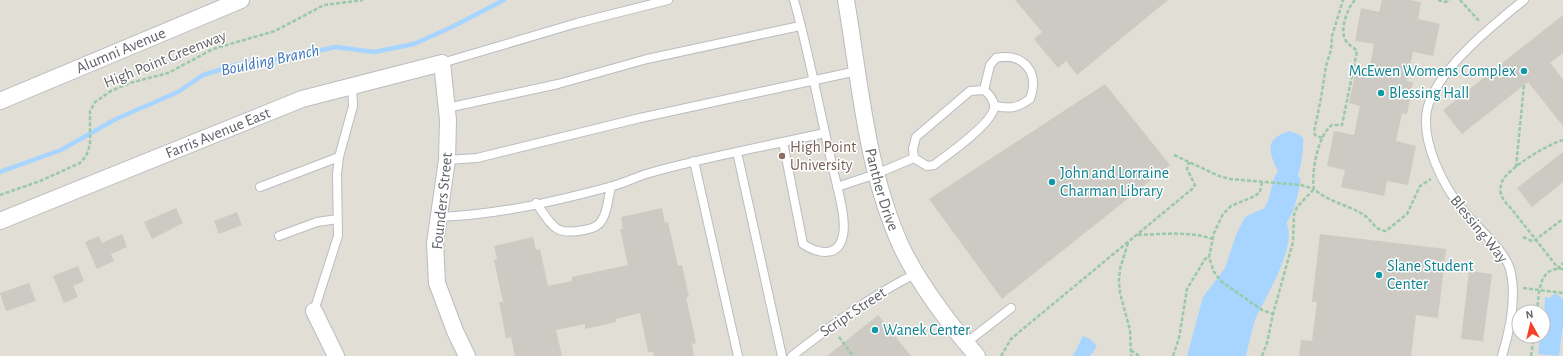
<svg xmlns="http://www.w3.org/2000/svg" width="1563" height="356" font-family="'Alegreya Sans',sans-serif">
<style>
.education{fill:#e1ded5;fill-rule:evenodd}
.water{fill:#a8d5ff}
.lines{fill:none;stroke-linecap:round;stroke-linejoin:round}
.stream{stroke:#a8d5ff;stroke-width:4.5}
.river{stroke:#a8d5ff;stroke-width:27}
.building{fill:#cccac3}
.lane-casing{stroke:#b9bcc1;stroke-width:10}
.street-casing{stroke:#b9bcc1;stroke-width:18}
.path{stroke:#99c9a9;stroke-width:2.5;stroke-dasharray:4 2;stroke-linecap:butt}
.lane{stroke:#fff;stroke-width:8}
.street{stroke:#fff;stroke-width:16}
.culture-dot{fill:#0f9aa8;stroke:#fff;stroke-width:1.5}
.education-dot{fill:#8d6e63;stroke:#fff;stroke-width:1.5}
.labels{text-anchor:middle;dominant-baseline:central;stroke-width:3;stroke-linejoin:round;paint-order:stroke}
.street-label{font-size:16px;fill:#5e6268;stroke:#fff}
.culture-label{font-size:16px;fill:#0d838f;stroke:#fff;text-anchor:start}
.education-label{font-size:16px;fill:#785e54;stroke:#fff;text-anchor:start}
.water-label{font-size:17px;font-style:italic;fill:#3c74b9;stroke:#fff}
</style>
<rect width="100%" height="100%" fill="#f1efe6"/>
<path class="education" d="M0,0h1563v356h-1563zM1519,312h24v24h-24z"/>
<path class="water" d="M1290,131l10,4 3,3c1,9 -2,40 -11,44 -3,1 -7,0 -10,-1 -8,-21 -25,-41 8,-50z
M1262,209c5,1 11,2 15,4 33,17 -13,85 -22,107 -4,12 -6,24 -9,36h-59l16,-59 22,-29 11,-33 9,-18z
M1557,294l6,5v25l-4,32 -21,-2 2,-18h3l2,-39 5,1 2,-3z
M1083,336l7,3 7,7 -7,10h-17z"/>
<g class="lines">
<path class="stream" d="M0,172l61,-22 55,-31 62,-27 25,-17 36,-11 31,-3 21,-7 21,-2 24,-5 38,5 40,-8 38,-17 52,-27"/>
<path class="river" d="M1277,213l4,-8 6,-23"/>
</g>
<path class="building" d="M1015,0h153l-91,75 -11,-14 -8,7 -24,-29 8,-7z
M1382,0h28l11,2 -3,17 22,5 -7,32 -20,-4 -6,29 6,1 -6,32 -5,-1 -6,28 20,5 -8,39 -21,-4 -3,15 -43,-9 4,-17 -18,-4 7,-35 20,4 6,-29 -11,-3 6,-28 13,3 6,-34 -19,-3 6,-33 18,4z
M1563,15v38l-13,10 13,16v47l-35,-44 -66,52 -19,-24z
M1105,84l65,81 -168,134 -73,-100z
M1563,152v30l-31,25 -15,-19z
M176,208l7,15 -31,16 -8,-17z
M662,208l3,15 3,-1 10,44 4,-1 7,32h-3l10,46 -4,1 2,12h-40l-1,-4h-5l-8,-39 -24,6v3l-31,7v-5l-29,6 6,26h-47l-4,-19 -5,1 -7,-36h4l-9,-42 3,-1 -3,-13 39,-9 3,13 4,-1 8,37 24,-5v-4l56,-12 -8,-36h3l-2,-12z
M237,212l5,13 -23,9 -5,-13z
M122,234l5,13 -16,7 3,7 -17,8 -12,-27 14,-6 3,7z
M1320,234l126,15 -8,69 -22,-3 -5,41h-112l2,-16 11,1 5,-39h-5z
M78,266l6,15 -11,5 5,11 -14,6 -11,-27z
M1469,271l23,3 -9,67 -22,-2z
M29,283l7,18 -30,10 -6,-18z
M878,315l33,41h-84l15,-12z"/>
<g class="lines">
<defs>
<path id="lane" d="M794,0c15,53 25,107 37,160 4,20 16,57 12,75 -4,23 -25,19 -40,9l-20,-102 42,-9
M442,63l135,-40 91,-23
M984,90l6,-25 6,-7c28,-6 44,15 34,41 -13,9 -19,10 -35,7
M447,108l111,-24 89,-25 153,-33
M737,152l45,204
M447,160l30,-2 163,-40 217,-47
M694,161l44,195
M260,187l79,-30
M837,187l39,-13 38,-16 -1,-9 3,-12 54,-46 14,-1c5,4 9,9 10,15 3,16 -47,50 -60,60l-7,1 -13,-8
M536,203c17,23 18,33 48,27 7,-1 15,-4 18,-10 6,-9 6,-23 9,-33
M438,217c58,-2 115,-15 171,-30 13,-3 25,-9 37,-13 45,-13 91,-22 137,-32
M279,236l38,-14 21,-3
M314,311l24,-75 -1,-62 2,-17 14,-51 -1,-21
M966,343l45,-35
M792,356c40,-31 80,-61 125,-83
M1502,356c8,-26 15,-60 8,-87 -6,-20 -34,-42 -47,-59 -20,-24 -42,-68 -36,-100 8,-39 67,-86 97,-110"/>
<g id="street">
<path id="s1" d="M846,0c14,82 20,169 55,246 19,40 47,76 76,110"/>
<path id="s2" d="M0,101l241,-101"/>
<path id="s3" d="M0,221l302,-122 140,-36 6,57 -1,40 -12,83 2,40 18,48 12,25"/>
<path d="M314,311l22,45"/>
</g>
</defs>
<use href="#lane" class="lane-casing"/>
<use href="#street" class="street-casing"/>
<path class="path" d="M1355,0c-8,8 -16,31 -9,41 3,5 8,6 11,10l-15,74h-10c-14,10 -21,47 -18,64 16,14 35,16 50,26 9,6 10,15 22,16l21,-17 13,-28 11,-7
M1438,0l7,2 5,-2
M1460,0l20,22
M1322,138l-7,-3 -1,-3 7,-34 5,-32 5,-16 1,-14 11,-36
M1563,140c-13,3 -57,29 -61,42 -4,10 0,18 8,25l48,61 5,-5
M1174,155l45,21 11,3 71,6 13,4
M1516,167l8,-82
M1262,182l-2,10 -5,4 -24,10 -8,8 -9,19 -5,24 5,15 8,10 40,28 11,4
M0,195l40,-14 40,-18 6,-7 4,-11v-34l5,-9 16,-11 19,-8 38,-10 45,-24 62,-18 49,-26 39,-5
M1138,235c25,-1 51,-4 75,4
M1523,237l9,4 3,-1 28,-21
M1128,243l-8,26 -1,12 1,12 10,37 1,26
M1523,288l40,5
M1537,312c2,-18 1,-46 26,-43
M839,337l14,19
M1131,350l8,6
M1001,356l10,-17 13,-11 168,-139 3,-4 -8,-16 2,-7
M1173,356l6,-18 8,-49 18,-30 4,-2
M1262,356l5,-13 6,-29 20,-72 1,-27 3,-8 17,-18
M1531,356l3,-20"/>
<use href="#lane" class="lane"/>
<use href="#street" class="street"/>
</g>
<g class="culture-dot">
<circle cx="1524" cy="71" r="4"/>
<circle cx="1381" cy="93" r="4"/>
<circle cx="1052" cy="182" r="4"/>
<circle cx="1379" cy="275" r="4"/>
<circle cx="875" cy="330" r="4"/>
</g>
<circle class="education-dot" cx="782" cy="156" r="4"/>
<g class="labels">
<g class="street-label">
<text stroke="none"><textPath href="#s2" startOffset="131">Alumni Avenue</textPath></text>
<text transform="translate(165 59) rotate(-22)">High Point Greenway</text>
<text stroke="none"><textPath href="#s3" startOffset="235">Farris Avenue East</textPath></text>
<text stroke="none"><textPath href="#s1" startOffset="193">Panther Drive</textPath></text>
<text transform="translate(442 201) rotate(-84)">Founders Street</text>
<text transform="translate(1479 229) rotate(51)">Blessing Way</text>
<text transform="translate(853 312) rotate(-34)">Script Street</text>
</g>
<g class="culture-label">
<text x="1516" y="71" text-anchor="end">McEwen Womens Complex</text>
<text x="1389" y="93">Blessing Hall</text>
<text x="1060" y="173">John and Lorraine<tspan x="1060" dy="18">Charman Library</tspan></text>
<text x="1387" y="266">Slane Student<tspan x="1387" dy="18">Center</tspan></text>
<text x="883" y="330">Wanek Center</text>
</g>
<g class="education-label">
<text x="790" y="147">High Point<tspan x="790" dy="18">University</tspan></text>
</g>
<g class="water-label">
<text transform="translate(270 60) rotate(-12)">Boulding Branch</text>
</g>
</g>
<g transform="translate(1531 324) rotate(352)"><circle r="19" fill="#ffffff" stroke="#bfc0c3"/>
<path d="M0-3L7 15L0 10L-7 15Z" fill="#f54128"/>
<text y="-6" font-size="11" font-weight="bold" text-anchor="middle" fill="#5e6268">N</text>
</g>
</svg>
